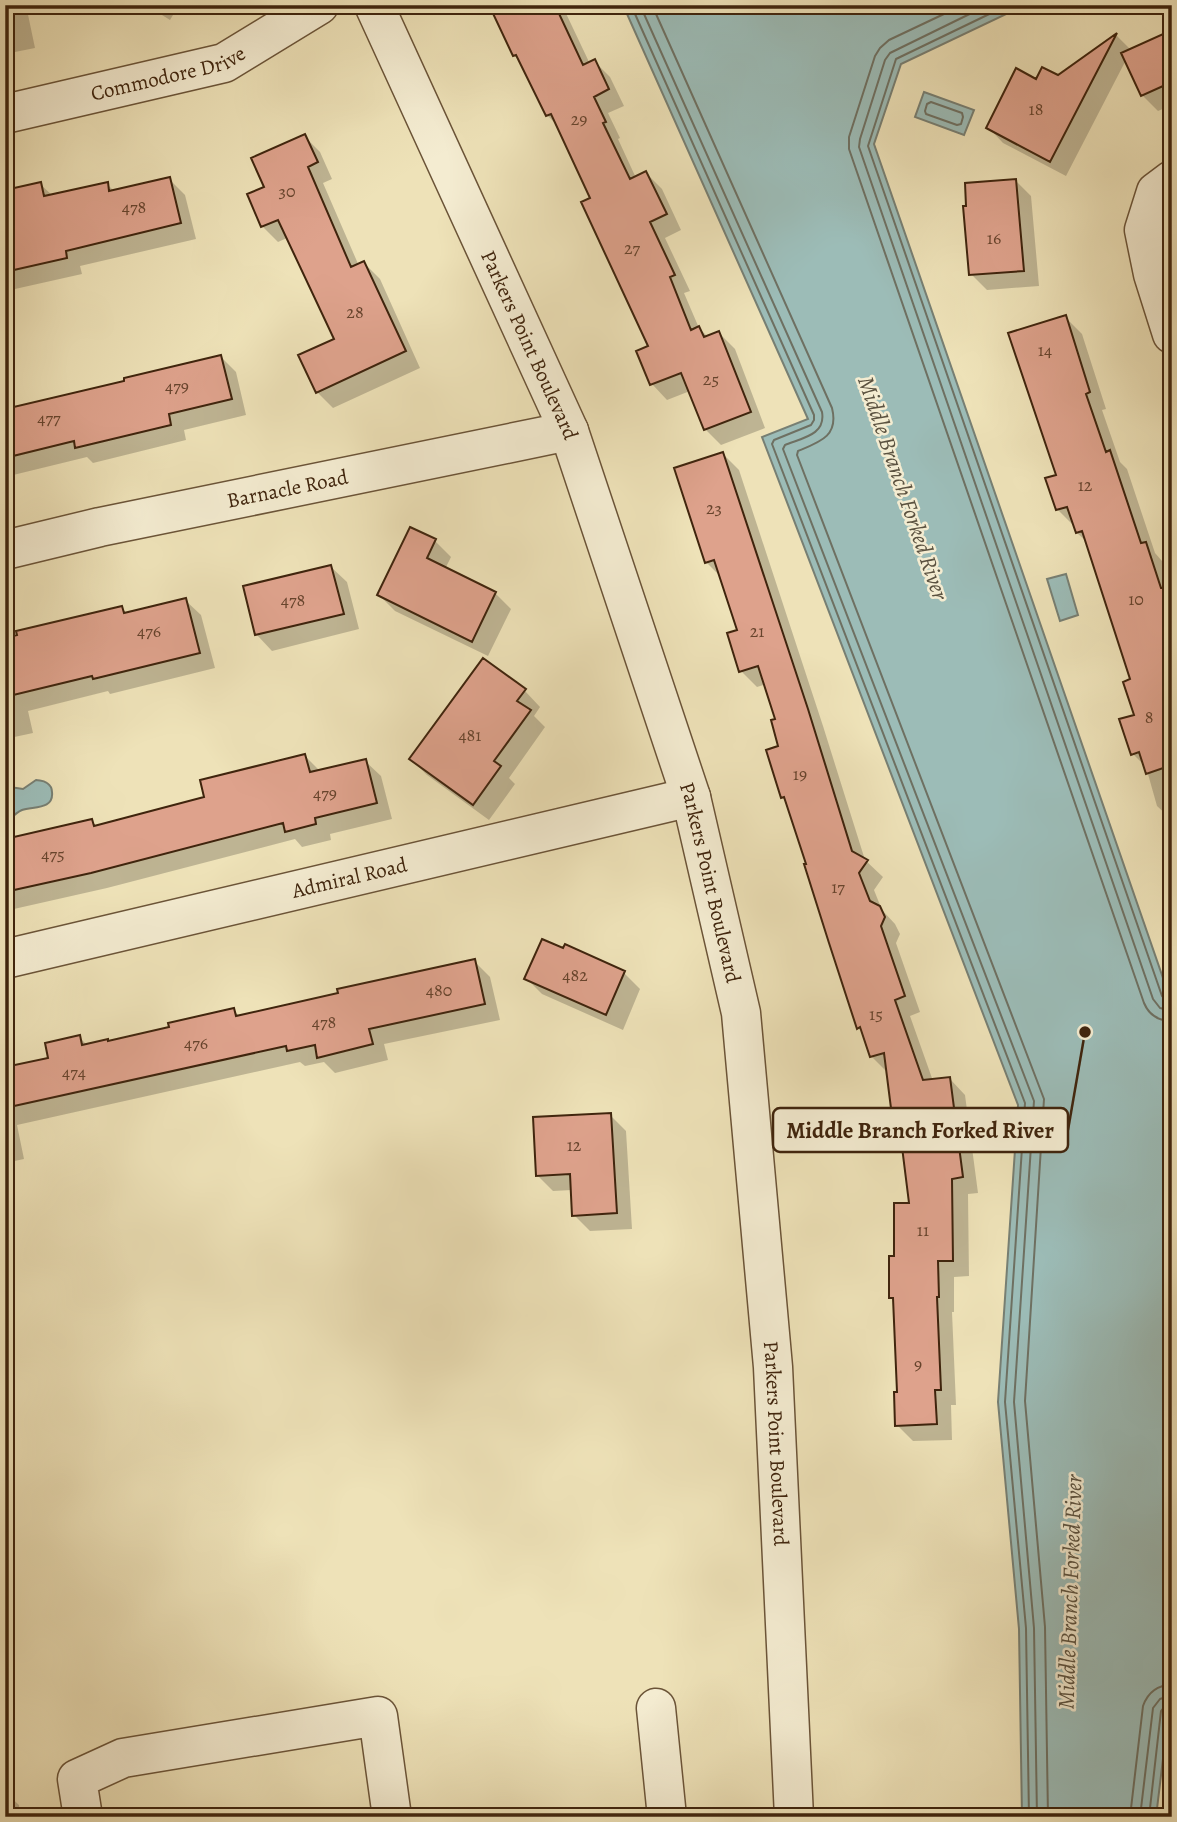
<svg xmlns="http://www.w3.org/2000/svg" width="1177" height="1822" viewBox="0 0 1177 1822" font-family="Alegreya,serif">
	<rect width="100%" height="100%" fill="#eee2b8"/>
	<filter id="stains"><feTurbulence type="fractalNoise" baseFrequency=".00286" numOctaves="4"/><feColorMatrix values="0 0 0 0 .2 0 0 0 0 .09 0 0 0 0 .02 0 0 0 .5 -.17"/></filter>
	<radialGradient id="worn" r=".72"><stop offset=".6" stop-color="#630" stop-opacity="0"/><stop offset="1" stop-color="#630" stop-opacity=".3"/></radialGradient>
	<path fill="#9cbcb7" stroke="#777f73" stroke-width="2" d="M 623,5 L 1025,5 L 901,64 L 874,144 L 1172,1004 L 1172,1684 L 1156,1817 L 1022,1817 L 1019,1629 L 998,1402 L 1018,1105 L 762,437 L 808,419 Z
		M 924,92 L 974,110 L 964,135 L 915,117 Z
		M 1066,574 L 1078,615 L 1060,621 L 1047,579 Z
		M 36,780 C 41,781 43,780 47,783 C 50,785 52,789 52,792 C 54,810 33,806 22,810 C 17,812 13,816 9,820 L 5,818 L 6,790 L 10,787 L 23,789 Z"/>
	<path fill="#0003" d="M 5,5 L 26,5 L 35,48 L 5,54 Z
		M 146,5 L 179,5 L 170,20 Z
		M 491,5 L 562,5 L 590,64 L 594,61 L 610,77 L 624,106 L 608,113 L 620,138 L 618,139 L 636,178 L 646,173 L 662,189 L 681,230 L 665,238 L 690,291 L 684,293 L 699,328 L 708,337 L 719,333 L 735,349 L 765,428 L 721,445 L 705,429 L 690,391 L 667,400 L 652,384 L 650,347 L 593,198 L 559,127 L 547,115 L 521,62 L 515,55 Z
		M 1172,32 L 1172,105 L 1158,111 L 1142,95 L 1126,60 L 1066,176 L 1003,143 L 988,127 L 1037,81 L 1058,77 L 1117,36 L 1131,50 Z
		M 304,136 L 320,152 L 332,179 L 323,183 L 359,266 L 364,263 L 380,279 L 420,368 L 333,408 L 317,392 L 336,340 L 287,238 L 278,242 L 262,226 L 266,188 Z
		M 169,179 L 185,195 L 196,239 L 80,266 L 82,274 L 15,289 L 5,280 L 5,192 L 40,184 L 53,196 L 107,184 L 114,191 Z
		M 1015,180 L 1031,196 L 1039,286 L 987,290 L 971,274 L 968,208 Z
		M 1065,317 L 1082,334 L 1106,409 L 1102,410 L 1120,462 L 1127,469 L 1155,553 L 1162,561 L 1172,589 L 1172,820 L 1157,806 L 1146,767 L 1133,754 L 1136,716 L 1133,680 L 1087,542 L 1077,533 L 1075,527 L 1057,509 Z
		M 220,356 L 236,372 L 246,415 L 184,430 L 186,440 L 93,463 L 87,457 L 5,477 L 5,411 L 126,382 Z
		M 723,454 L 739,470 L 823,726 L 865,860 L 883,877 L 874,890 L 882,910 L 895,924 L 900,934 L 896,943 L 920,1012 L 910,1016 L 933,1081 L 950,1079 L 965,1095 L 978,1193 L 968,1194 L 969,1276 L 954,1277 L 954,1312 L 952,1312 L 956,1405 L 951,1405 L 952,1440 L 913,1441 L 897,1425 L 898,1394 L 895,1301 L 891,1297 L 896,1258 L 911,1204 L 902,1131 L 895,1123 L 888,1073 L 871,1056 L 863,1032 L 859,1028 L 787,802 L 782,797 L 777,720 L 766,684 L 757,687 L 741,671 L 739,631 L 722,578 L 706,562 Z
		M 411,529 L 435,541 L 451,557 L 445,569 L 495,593 L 511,609 L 488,656 L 395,611 L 379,595 Z
		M 331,567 L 347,582 L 359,629 L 272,651 L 257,635 Z
		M 185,600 L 201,615 L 215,668 L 110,694 L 108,691 L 28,711 L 33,733 L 5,739 L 5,635 L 122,608 L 127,614 Z
		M 525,691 L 540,707 L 534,716 L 545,727 L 509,778 L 515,784 L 489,820 L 427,775 L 411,759 Z
		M 305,756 L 321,772 L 365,761 L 381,776 L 392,819 L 330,834 L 331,840 L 302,847 L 295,839 L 107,888 L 5,911 L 5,840 L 92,821 L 97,827 L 206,799 Z
		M 566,947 L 624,973 L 640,989 L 623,1030 L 542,994 L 526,978 Z
		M 474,961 L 490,977 L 500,1020 L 384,1044 L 388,1060 L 335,1073 L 324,1062 L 305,1066 L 300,1062 L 17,1125 L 24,1159 L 5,1163 L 5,1069 L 50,1059 L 79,1037 L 87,1045 L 109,1042 L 171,1028 L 234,1010 L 240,1017 Z
		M 610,1115 L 626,1131 L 632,1229 L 590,1231 L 574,1215 L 572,1190 L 553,1191 L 537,1175 Z
		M 5,1792 L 19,1805 L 20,1817 L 5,1817 Z"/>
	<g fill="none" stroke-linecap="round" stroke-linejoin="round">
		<path stroke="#6e7062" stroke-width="2" d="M 631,5 L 814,415 L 814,420 L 811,425 L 774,440 L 772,444 L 1025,1103 L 1005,1402 L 1026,1628 L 1029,1817
			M 640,5 L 822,412 C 826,435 802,438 785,445 L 783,449 L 1034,1101 L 1014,1402 L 1034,1628 L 1037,1817
			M 652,5 L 832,408 C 839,436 820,442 798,451 L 797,455 L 1044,1099 L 1025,1401 L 1045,1627 L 1048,1817
			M 963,5 L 889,40 L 880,48 L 875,56 L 849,137 L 849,149 L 1144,1003 C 1149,1015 1158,1021 1172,1021
			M 988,5 L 890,53 L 885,60 L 860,139 L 859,147 L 1153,999 L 1160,1008 L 1172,1011
			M 1008,5 L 896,59 L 868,146 L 1162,996 L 1166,1001 L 1172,1002
			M 931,102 L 962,113 L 963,117 L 961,124 L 957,125 L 926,114 L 925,111 L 927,104 Z
			M 1130,1817 L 1143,1706 C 1148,1692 1157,1685 1172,1685
			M 1140,1817 L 1153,1708 L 1160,1699 L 1172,1695
			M 1149,1817 L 1161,1711 L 1165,1706 L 1172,1704"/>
	</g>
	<path fill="#dea28c" stroke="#3f240d" stroke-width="2" d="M 489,5 L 555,5 L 583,65 L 595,59 L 609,89 L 594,97 L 606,122 L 603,123 L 630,179 L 646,171 L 667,214 L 650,222 L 675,275 L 670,277 L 691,330 L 699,326 L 704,337 L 719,331 L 751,412 L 704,430 L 681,373 L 650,385 L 636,351 L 648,346 L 581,202 L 590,198 L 551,114 L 546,116 L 516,55 L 513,56 Z
		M 1172,30 L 1172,82 L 1141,96 L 1121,53 Z
		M 1117,33 L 1050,162 L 986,128 L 1016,68 L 1036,79 L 1042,67 L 1058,75 Z
		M 305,134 L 318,162 L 308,167 L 351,267 L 364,261 L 406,351 L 316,393 L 298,355 L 334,339 L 278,220 L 261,227 L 247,194 L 264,187 L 251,158 Z
		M 170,177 L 181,223 L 66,251 L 67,258 L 5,272 L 5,190 L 41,182 L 44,196 L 108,182 L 109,191 Z
		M 1016,179 L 1024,271 L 969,275 L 963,206 L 966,206 L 965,183 Z
		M 1066,315 L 1090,392 L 1086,394 L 1106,452 L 1110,450 L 1141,543 L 1146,542 L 1161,588 L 1164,588 L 1172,610 L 1172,765 L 1146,774 L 1139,752 L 1131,755 L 1119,719 L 1134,715 L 1123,682 L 1130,679 L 1082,531 L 1076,533 L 1067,507 L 1056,510 L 1045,478 L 1056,475 L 1008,333 Z
		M 221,355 L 232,399 L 169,414 L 171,425 L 75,448 L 74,441 L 13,456 L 5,426 L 5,409 L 124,381 L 124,378 Z
		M 723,452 L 808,709 L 852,851 L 868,860 L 859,873 L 870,901 L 880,906 L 885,917 L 881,926 L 905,996 L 895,1000 L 923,1080 L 950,1077 L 963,1177 L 952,1179 L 953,1261 L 938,1261 L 939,1297 L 937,1297 L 941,1390 L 935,1390 L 937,1424 L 895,1426 L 894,1392 L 897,1392 L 893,1298 L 889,1298 L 889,1256 L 894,1256 L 894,1203 L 909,1203 L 899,1123 L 893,1124 L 884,1053 L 870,1057 L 860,1027 L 857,1029 L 829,943 L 804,864 L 806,864 L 784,797 L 781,798 L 766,750 L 778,746 L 771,720 L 775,719 L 758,666 L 739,672 L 727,633 L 737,630 L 714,560 L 705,563 L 674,468 Z
		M 410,527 L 436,539 L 427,558 L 496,592 L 472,642 L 377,595 Z
		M 331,565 L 344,614 L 255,635 L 243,586 Z
		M 186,598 L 200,653 L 93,679 L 92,676 L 5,697 L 5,638 L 17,635 L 16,631 L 122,606 L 124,613 Z
		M 483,658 L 526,689 L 517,701 L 531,710 L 494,761 L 501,766 L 473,805 L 409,759 Z
		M 305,754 L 310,772 L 366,759 L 377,803 L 315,818 L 316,824 L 285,832 L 283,823 L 91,873 L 5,892 L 5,839 L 92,819 L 94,826 L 204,797 L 200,780 Z
		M 542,939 L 563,948 L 565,944 L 625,971 L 606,1015 L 524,979 Z
		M 475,959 L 485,1004 L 369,1029 L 373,1044 L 317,1058 L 315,1045 L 287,1051 L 286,1046 L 5,1108 L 5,1067 L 48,1058 L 45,1043 L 80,1035 L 82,1045 L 108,1039 L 108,1041 L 169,1027 L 168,1023 L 234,1008 L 236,1016 L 338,993 L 337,989 Z
		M 611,1113 L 617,1213 L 572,1216 L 570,1174 L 536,1176 L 533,1117 Z"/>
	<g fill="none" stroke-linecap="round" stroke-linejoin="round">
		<defs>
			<g id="minor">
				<path id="s1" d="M 374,5 L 569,431 L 691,797 L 741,1013 L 773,1367 L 794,1817"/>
				<path id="s2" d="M 5,114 L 224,63 L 319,5"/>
				<path d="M 1172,180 L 1156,192 L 1144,230 L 1153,274 L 1172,334"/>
				<path id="s3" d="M 5,550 L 100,527 L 569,431"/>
				<path id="s4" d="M 5,959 L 691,797"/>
				<path d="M 656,1708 L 667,1817"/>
				<path d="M 83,1817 L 77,1779 L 123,1758 L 378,1716 L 392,1817"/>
			</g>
		</defs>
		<use href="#minor" stroke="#6b5438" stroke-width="41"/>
		<use href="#minor" stroke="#f4ecd1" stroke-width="38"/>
	</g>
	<g text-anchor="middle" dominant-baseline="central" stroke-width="5" stroke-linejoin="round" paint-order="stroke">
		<g font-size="18" fill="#67442d">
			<text x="1036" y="109">18</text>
			<text x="579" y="119">29</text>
			<text x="287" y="191">30</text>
			<text x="134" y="207">478</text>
			<text x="994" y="238">16</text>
			<text x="632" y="248">27</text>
			<text x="355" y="312">28</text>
			<text x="1045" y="350">14</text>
			<text x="711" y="379">25</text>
			<text x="177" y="386">479</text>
			<text x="49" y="418">477</text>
			<text x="1085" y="485">12</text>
			<text x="714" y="508">23</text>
			<text x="1136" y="599">10</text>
			<text x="293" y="600">478</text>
			<text x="149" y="631">476</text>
			<text x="757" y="631">21</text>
			<text x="1149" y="717">8</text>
			<text x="470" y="735">481</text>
			<text x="800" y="774">19</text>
			<text x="325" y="793">479</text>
			<text x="53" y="854">475</text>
			<text x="838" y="887">17</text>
			<text x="575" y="975">482</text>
			<text x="439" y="990">480</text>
			<text x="876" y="1014">15</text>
			<text x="324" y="1022">478</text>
			<text x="196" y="1043">476</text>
			<text x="74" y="1072">474</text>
			<text x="574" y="1145">12</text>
			<text x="923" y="1230">11</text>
			<text x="918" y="1364">9</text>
		</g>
		<g font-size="21" fill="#3f240d" stroke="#f4ecd1">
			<text stroke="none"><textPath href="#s2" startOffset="168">Commodore Drive</textPath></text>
			<text stroke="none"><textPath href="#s1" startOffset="374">Parkers Point Boulevard</textPath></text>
			<text stroke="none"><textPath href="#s3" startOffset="289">Barnacle Road</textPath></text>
			<text stroke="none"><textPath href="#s4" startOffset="354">Admiral Road</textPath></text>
			<text stroke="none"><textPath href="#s1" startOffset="942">Parkers Point Boulevard</textPath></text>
			<text stroke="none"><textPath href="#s1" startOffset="1508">Parkers Point Boulevard</textPath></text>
		</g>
		<g font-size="23" font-style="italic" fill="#5b5240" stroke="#f4ecd1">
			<text transform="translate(903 488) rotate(71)">Middle Branch Forked River</text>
			<text transform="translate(1070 1592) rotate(-88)">Middle Branch Forked River</text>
		</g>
	</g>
	<path fill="none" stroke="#3f240d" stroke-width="2.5" d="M1085 1032L1068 1130"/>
	<circle fill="#3f240d" stroke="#f4ecd1" stroke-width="2.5" cx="1085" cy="1032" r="7"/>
	<rect fill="#f4ecd1" stroke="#3f240d" stroke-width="2.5" x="773" y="1108" width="295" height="44" rx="7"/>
	<g font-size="23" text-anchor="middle" font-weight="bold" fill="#3f240d">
		<text x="920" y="1138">Middle Branch Forked River</text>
	</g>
	<rect width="1177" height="1822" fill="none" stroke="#eee2b8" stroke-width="28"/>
	<rect x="7" y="7" width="1163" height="1808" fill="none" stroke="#3f240d" stroke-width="3.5"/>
	<rect x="14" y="14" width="1149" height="1794" fill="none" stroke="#3f240d" stroke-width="2"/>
	<rect width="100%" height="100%" filter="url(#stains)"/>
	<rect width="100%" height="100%" fill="url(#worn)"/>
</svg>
